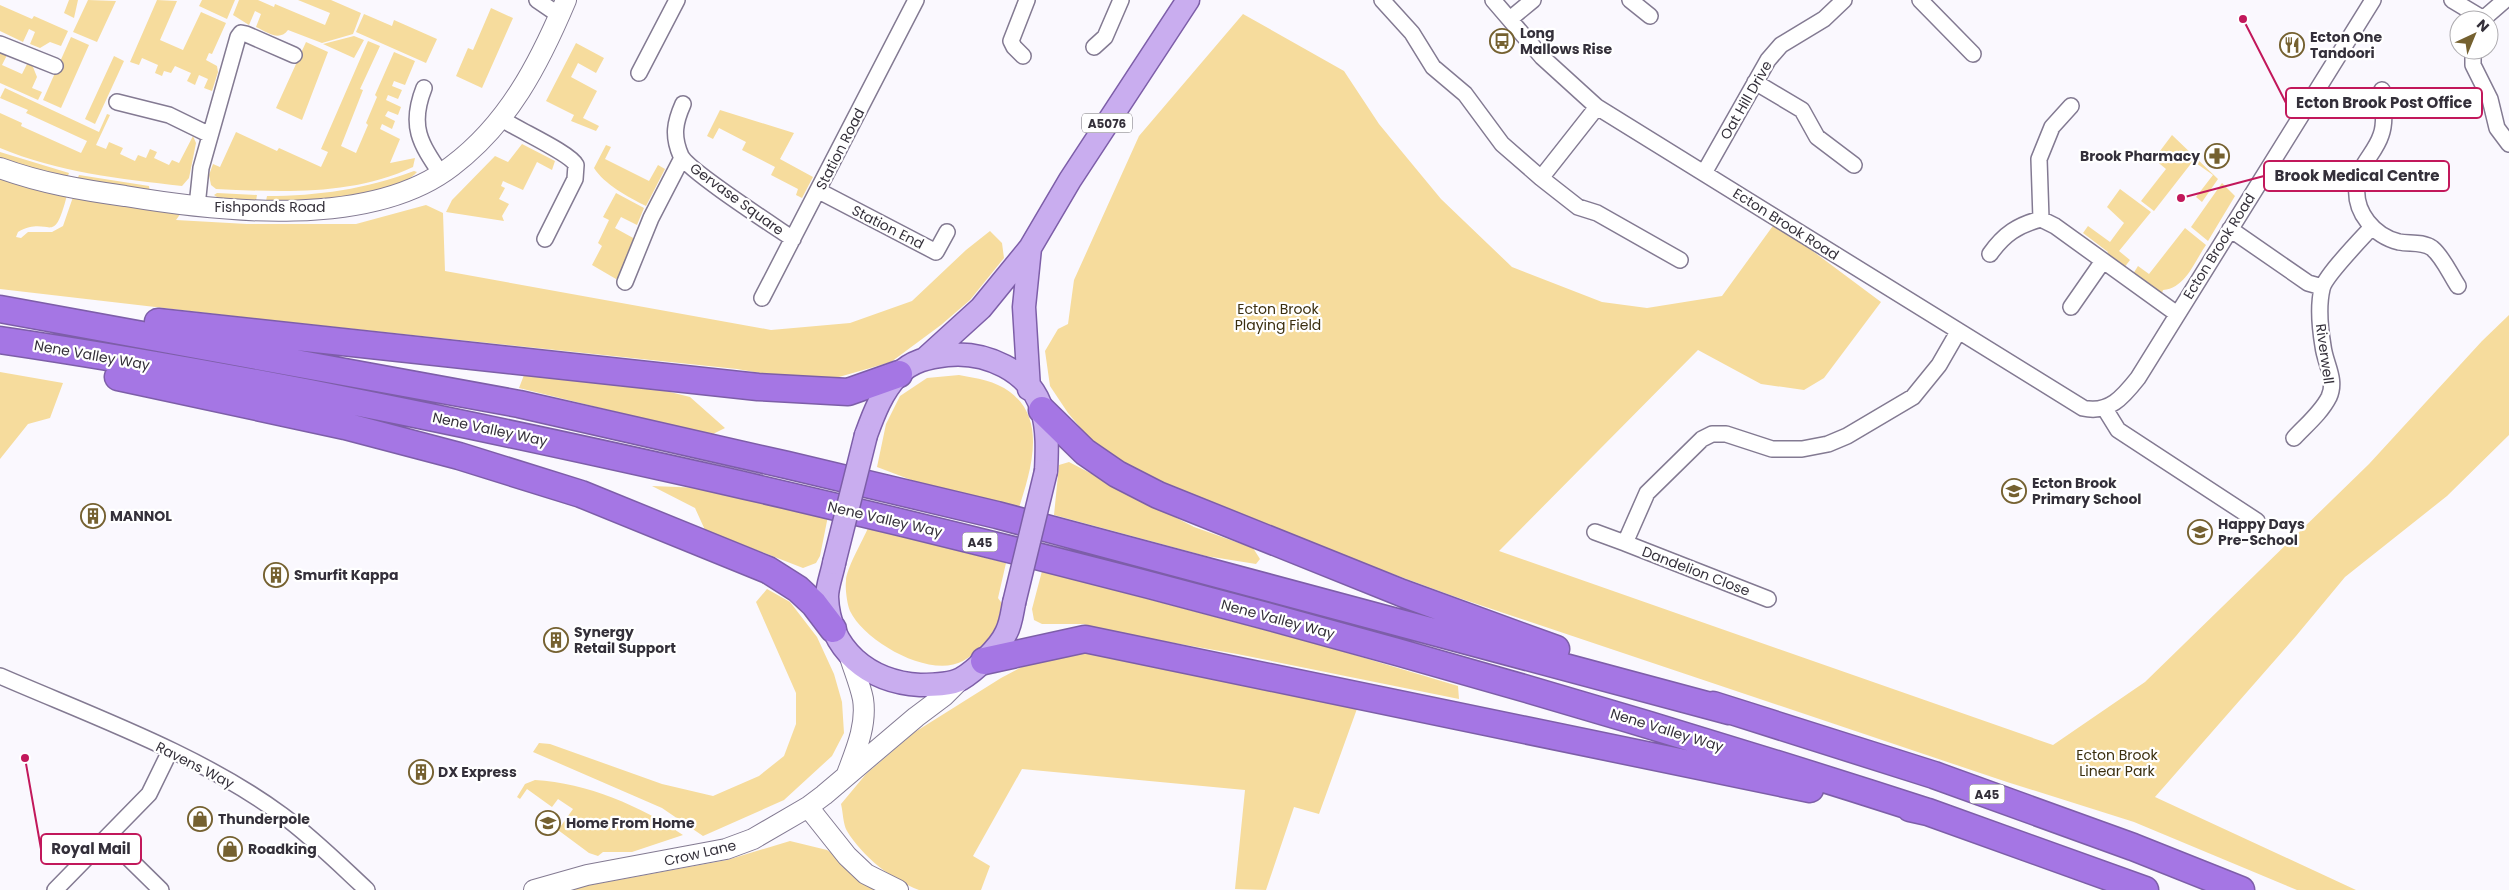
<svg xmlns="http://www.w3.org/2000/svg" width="2509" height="890" viewBox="0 0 2509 890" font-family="Poppins,sans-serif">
	<rect width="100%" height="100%" fill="#faf8fe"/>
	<path fill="#f6dc9d" d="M 69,0 L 78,0 L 74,18 L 64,13 Z
		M 88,0 L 116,1 L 97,42 L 73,32 Z
		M 157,0 L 177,1 L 160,40 L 183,50 L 201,12 L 226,23 L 212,54 L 209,53 L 206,60 L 217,66 L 218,72 L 212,91 L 204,88 L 208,79 L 199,75 L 195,85 L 187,81 L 191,73 L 175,66 L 171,73 L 164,71 L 162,76 L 155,73 L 158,65 L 142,58 L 139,65 L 130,62 Z
		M 202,0 L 235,0 L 227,19 L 199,6 Z
		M 239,0 L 258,0 L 274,7 L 275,4 L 325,25 L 330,13 L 298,0 L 331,0 L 361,13 L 353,34 L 322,43 L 288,30 C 279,42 267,32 256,27 L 261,14 L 255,11 L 249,25 L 233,15 Z
		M 0,5 L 32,19 L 34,16 L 68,31 L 61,46 L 50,42 L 40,48 L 30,44 L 35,32 L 29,29 L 23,42 L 0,31 Z
		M 491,8 L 513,18 L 482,88 L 456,76 L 468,48 L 473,50 Z
		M 364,14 L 392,26 L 394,20 L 437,39 L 426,63 L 356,32 Z
		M 1243,14 L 1344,71 L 1379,124 L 1441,199 L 1512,267 L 1602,302 L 1647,308 L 1722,296 L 1775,223 L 1881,302 L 1824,378 L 1804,390 L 1761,384 L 1698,350 L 1499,551 L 2053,745 L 2145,682 L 2369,464 L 2482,341 L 2509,315 L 2509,435 L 2447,496 L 2345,577 L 2296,636 L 2155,797 L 2356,890 L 2297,890 L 2134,822 L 2007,782 L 1453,596 L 1229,514 L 1129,470 L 1095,445 L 1068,413 L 1050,386 L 1045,351 L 1058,329 L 1068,324 L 1074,280 L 1139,136 Z
		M 354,36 L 364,40 L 354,58 L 323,44 Z
		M 71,37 L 89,45 L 61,108 L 43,100 Z
		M 368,41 L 380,46 L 360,89 L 363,90 L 341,146 L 356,153 L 368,125 L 366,123 L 377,97 L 375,95 L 394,52 L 415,61 L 405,85 L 394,81 L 392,86 L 402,90 L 398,99 L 388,95 L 386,100 L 401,107 L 398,115 L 388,111 L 385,116 L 395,121 L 392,129 L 382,124 L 380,129 L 400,139 L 390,163 L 415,158 L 413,167 C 351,196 282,192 216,189 L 211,185 L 209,175 L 213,164 L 220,167 L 236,132 L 277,151 L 279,148 L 321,167 L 328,152 L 321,149 Z
		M 306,42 L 328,52 L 302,120 L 276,108 Z
		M 576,43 L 604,58 L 596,73 L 578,63 L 571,77 L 597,91 L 583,118 L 599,126 L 596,131 L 571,121 L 574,115 L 546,101 Z
		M 3,52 L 8,53 L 2,65 L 22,74 L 28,62 L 33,67 L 37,77 L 32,88 L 42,92 L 38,100 L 0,83 L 0,53 Z
		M 114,56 L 124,61 L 95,124 L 85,119 Z
		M 5,88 L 99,132 L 107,114 L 110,115 L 96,145 L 106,149 L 109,142 L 123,148 L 120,154 L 135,161 L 138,155 L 146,158 L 150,149 L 157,152 L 154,158 L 169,165 L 172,160 L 179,163 L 193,136 L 196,143 L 189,178 L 182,186 C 121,179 57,172 0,148 L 0,113 L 22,123 L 21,126 L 81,153 L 87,141 L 26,113 L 28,110 L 0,98 Z
		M 720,110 L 794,133 L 780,159 L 813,177 L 802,198 L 796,195 L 798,189 L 771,175 L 775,167 L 742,150 L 746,142 L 719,128 L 713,139 L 707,136 Z
		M 2172,135 L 2218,179 L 2202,202 L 2196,197 L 2213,175 L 2193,161 L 2154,211 L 2141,201 L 2166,169 L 2154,159 Z
		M 522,144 L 555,161 L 552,170 L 537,162 L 523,190 L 503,181 L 501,186 L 505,188 L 499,199 L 509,204 L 502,216 L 504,221 L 446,212 L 452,200 L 495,156 L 508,162 Z
		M 606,145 L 611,147 L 605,159 L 649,181 L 658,165 L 665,169 L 646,206 C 628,197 604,184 594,168 Z
		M 0,152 L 69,173 L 67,178 L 0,159 Z
		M 414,171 L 417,172 C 390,201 304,201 266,201 L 267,196 C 318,196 366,189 414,171 Z
		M 79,175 L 149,186 L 150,193 L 77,180 Z
		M 0,178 L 67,195 C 53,250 51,214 18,232 L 16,237 L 21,238 L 28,232 L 52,232 L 63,226 L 73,197 L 181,213 L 176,220 L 247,224 L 356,224 L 426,205 L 443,213 L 445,271 L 771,330 L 850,323 L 912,301 L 966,250 L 990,231 L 1002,243 L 1004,258 L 970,300 L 941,325 L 891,362 L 839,377 L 795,379 L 737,369 L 250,318 L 0,289 Z
		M 2222,183 L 2235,196 L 2208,241 L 2191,227 Z
		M 2120,189 L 2151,212 L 2119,251 L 2130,260 L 2124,268 L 2106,255 L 2108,252 L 2083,233 L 2088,226 L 2110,242 L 2124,223 L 2107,207 Z
		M 217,193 L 257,195 L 256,201 L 220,199 L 214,195 Z
		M 616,193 L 644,208 L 637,225 L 621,217 L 615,228 L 635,239 L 621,275 L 616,279 L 592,265 L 602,246 L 598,243 L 609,220 L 603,217 Z
		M 2185,228 L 2206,245 C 2194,262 2186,288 2163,290 L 2162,293 L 2133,274 L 2138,266 L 2149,274 Z
		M 0,372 L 63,383 L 50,418 L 28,424 L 0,459 Z
		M 555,374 L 646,386 L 690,397 L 725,428 L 711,435 L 519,388 L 524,375 Z
		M 959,375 C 976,378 996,381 1010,392 C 1049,421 1029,475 1018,511 L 943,492 L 877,467 L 886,424 L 900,396 L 927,378 Z
		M 1069,462 L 1194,527 L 1253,548 L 1260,559 L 1256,564 L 1206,556 L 1054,515 L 1059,465 Z
		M 652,486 L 703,488 L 828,516 L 820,556 L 816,563 L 803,568 L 705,530 L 695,508 Z
		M 868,528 L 1006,563 L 998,598 L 1006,609 C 996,629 984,649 963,661 C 930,679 865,642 850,611 C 847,604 845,588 846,581 C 846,569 863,540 868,528 Z
		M 1042,571 L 1328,647 L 1458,686 L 1459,699 L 1237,654 L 1112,632 L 1083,624 L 1042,624 L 1034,620 L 1032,609 Z
		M 767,589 L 790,602 L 817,637 L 834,674 L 842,702 L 844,733 L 832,756 L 784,800 L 703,836 L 662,808 L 533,752 L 539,743 L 550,744 L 662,784 L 713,796 L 759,776 L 784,756 L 796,724 L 796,693 L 756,602 Z
		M 1081,648 L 1358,706 L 1319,814 L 1294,807 L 1266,890 L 1235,889 L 1245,790 L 1022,769 L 973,856 L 990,866 L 981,890 L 919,890 C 892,880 862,856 847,831 C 843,824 843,812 841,804 L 866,774 L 915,732 L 1001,678 L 1037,659 Z
		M 535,780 C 587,783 641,806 683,835 L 632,852 L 603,852 L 598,856 L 589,853 L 558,830 L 573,809 L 558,799 L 552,807 L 527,789 L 520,799 L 517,797 L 525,784 Z
		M 790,841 L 827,850 L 886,890 L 563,890 L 727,860 Z"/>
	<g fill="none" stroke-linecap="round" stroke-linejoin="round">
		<defs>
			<path id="street" d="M 537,0 L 559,15
				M 1382,0 L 1412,33 L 1433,67 L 1465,94 L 1502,144 L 1541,178 L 1578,207 L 1597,213 L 1680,260
				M 1493,0 L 1542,57 L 1597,107 L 2083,408 C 2109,414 2123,397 2138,378 L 2373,0
				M 1630,0 L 1650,16
				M 1920,0 L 1973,54
				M 2452,0 L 2482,18
				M 1510,19 L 1533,0
				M 2482,20 L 2505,0
				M 0,44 L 55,66
				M 1094,47 L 1105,37 L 1121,0
				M 2473,50 L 2473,65 L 2490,99 L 2497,128 L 2509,144
				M 1023,56 L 1014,47 L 1011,41 L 1027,0
				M 639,73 L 677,0
				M 1755,82 L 1802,110 L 1817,137 L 1854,165
				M 424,88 C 409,126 420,143 441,174
				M 2382,90 C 2383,104 2386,122 2381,135 C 2375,154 2358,165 2357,186 C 2354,212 2374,236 2399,242 C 2410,244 2422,241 2432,248 C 2443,257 2450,274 2458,286
				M 117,102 L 169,115 L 210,135
				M 683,104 C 675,122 672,136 681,156 C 689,171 774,226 793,239
				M 502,119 C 518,130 570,153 576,165 L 575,179 L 545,239
				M 1704,173 L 1768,60 L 1781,45 L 1824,19 L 1844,0
				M 1541,178 L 1597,107
				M 819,191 L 936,252 L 947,232
				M 197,206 L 201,168 L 238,37 L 241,33 L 246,34 L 294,55
				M 2041,219 L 2039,159 L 2052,127 L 2071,106
				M 2230,229 L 2308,283 L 2322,287
				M 1990,254 C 2004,234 2018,225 2041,219 L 2055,226 L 2177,314
				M 625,282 L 651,218 L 682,158
				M 762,298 L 916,0
				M 2071,307 L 2103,261
				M 2105,409 L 2118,430 L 2257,521
				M 2294,438 C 2305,426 2321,413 2329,397 C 2337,379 2325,364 2323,346 C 2320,328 2318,306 2322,289 C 2324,277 2362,238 2372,227
				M 1595,532 L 1625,543 L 1647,493 L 1702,439 L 1712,434 L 1726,434 L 1772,449 L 1802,449 L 1828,444 L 1847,436 L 1913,397 L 1939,365 L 1958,332
				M 1625,543 L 1768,599
				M 0,676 C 92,716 201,755 282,815 C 312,837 339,864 367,890
				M 107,837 L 161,890
				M 55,890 L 149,794 L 170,751"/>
			<path id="secondary" d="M 0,168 C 41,183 82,190 125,196 C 220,212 371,229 452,166 C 508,124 539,64 566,0
				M 847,774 C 856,750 867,725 863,699 C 860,684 853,668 849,654
				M 808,807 L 847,856 L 866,874 L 898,890
				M 534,890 L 587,875 L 726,849 L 753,839 L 808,807 L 824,795 L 916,717 L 944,696 L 960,680"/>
			<path id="primary" d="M 926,358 L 981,308 L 1030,248 L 1070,180 L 1188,0
				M 1029,389 L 1024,307 L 1030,248
				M 866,435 C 874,413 882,392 898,375 C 911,361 929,357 947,355 C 985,351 1030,370 1042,410 C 1048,430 1047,451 1046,471
				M 834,563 C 832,574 827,586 827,597 C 829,650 869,682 920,685 C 932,685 950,685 961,679 C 975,671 1000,647 1006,633 C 1011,624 1012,613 1014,603"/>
			<path id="highway" d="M 0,309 L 519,404 L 787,465 L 997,515 L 1729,711
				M 158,322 L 758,387 L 848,392 L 899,374
				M 0,340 C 244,376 485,427 725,481 C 1131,574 1532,684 1928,812
				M 118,377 L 345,426 L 459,456 L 581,494 L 768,570 L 798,589 L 814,604 L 833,629
				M 1042,410 L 1085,452 L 1117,474 L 1158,495 L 1402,593 L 1556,649
				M 984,661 L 1085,639 L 1810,789
				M 1713,705 L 1934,775 L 2133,847 L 2241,890
				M 1910,808 L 1928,812 L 2145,890"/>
		</defs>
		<use href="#street" stroke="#837a92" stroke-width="18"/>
		<use href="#secondary" stroke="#837a92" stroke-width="22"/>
		<use href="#primary" stroke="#7d5ea8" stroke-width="25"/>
		<use href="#highway" stroke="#7d5ea8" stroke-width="29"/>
		<use href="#street" stroke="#fff" stroke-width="15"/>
		<use href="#secondary" stroke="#fff" stroke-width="20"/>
		<use href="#primary" stroke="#c9adef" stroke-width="22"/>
		<use href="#highway" stroke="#a576e4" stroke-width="26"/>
		<defs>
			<path id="primary-bridge" d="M 834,563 L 866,435
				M 1014,603 L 1046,471"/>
		</defs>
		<use href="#primary-bridge" stroke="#7d5ea8" stroke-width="25" stroke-linecap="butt"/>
		<use href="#primary-bridge" stroke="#c9adef" stroke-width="22"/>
	</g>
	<defs>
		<symbol id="bus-ring" viewBox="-11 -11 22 22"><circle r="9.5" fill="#fff" stroke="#756130" stroke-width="1.5"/><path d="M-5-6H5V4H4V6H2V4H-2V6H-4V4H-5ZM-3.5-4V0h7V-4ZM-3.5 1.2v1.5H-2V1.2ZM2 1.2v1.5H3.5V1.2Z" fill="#756130"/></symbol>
		<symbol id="restaurant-ring" viewBox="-11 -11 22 22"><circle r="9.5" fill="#fff" stroke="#756130" stroke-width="1.5"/><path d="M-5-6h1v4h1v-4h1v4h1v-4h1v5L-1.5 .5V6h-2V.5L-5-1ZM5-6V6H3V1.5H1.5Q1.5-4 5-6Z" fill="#756130"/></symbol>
		<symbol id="pharmacy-ring" viewBox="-11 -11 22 22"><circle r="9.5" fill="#fff" stroke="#756130" stroke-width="1.5"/><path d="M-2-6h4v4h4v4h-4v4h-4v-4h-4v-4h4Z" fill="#756130"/></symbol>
		<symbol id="school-ring" viewBox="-11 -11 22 22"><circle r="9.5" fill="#fff" stroke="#756130" stroke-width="1.5"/><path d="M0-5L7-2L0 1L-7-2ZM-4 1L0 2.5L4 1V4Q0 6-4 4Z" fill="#756130"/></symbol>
		<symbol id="building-ring" viewBox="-11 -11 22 22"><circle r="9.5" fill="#fff" stroke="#756130" stroke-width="1.5"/><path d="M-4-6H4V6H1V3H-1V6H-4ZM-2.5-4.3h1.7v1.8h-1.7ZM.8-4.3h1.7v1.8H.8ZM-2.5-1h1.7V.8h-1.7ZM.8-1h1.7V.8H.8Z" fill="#756130"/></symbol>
		<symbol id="shop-ring" viewBox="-11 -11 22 22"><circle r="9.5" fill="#fff" stroke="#756130" stroke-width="1.5"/><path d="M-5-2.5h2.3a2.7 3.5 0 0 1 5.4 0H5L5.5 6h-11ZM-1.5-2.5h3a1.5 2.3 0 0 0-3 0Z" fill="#756130"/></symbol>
	</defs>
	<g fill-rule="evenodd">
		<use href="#bus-ring" x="1488" y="27" width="28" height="28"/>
		<use href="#restaurant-ring" x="2278" y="31" width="28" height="28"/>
		<use href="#pharmacy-ring" x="2203" y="142" width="28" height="28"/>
		<use href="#school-ring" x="2000" y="477" width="28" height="28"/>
		<use href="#building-ring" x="79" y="502" width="28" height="28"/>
		<use href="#school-ring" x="2186" y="518" width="28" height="28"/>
		<use href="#building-ring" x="262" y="561" width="28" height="28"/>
		<use href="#building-ring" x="542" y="626" width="28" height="28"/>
		<use href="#building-ring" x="407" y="758" width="28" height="28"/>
		<use href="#shop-ring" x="186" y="805" width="28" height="28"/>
		<use href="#school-ring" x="534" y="809" width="28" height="28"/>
		<use href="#shop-ring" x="216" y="835" width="28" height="28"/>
	</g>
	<g text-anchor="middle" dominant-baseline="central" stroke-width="4.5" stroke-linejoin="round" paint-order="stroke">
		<g fill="#fff" stroke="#716e75" stroke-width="1">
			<rect x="1082" y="113.5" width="50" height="19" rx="4"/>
			<rect x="962.5" y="532.5" width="35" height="19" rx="4"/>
			<rect x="1969.5" y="784.5" width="35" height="19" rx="4"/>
		</g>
		<g font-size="12" font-weight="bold" fill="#34303a">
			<text x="1107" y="123">A5076</text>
			<text x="980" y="542">A45</text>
			<text x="1987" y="794">A45</text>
		</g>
		<g font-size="14" font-weight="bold" fill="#34303a" stroke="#fff" text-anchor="start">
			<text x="1520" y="33">Long<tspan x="1520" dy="16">Mallows Rise</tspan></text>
			<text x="2310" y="37">Ecton One<tspan x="2310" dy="16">Tandoori</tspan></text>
			<text x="2200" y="156" text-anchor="end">Brook Pharmacy</text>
			<text x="2032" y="483">Ecton Brook<tspan x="2032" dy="16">Primary School</tspan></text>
			<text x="110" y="516">MANNOL</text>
			<text x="2218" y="524">Happy Days<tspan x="2218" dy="16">Pre-School</tspan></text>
			<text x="294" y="575">Smurfit Kappa</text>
			<text x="574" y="632">Synergy<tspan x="574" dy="16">Retail Support</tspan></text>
			<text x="438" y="772">DX Express</text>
			<text x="218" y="819">Thunderpole</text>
			<text x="566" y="823">Home From Home</text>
			<text x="248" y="849">Roadking</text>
		</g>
		<g font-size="14" fill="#34303a" stroke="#fff">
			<text transform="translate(1746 100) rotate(-60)">Oat Hill Drive</text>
			<text transform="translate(840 149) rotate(-63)">Station Road</text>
			<text transform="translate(737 199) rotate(36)">Gervase Square</text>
			<text x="270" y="207">Fishponds Road</text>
			<text transform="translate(1786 224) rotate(32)">Ecton Brook Road</text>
			<text transform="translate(888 227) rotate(27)">Station End</text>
			<text transform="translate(2219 246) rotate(-58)">Ecton Brook Road</text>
			<text transform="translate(2325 354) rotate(82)">Riverwell</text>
			<text transform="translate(92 355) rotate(10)">Nene Valley Way</text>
			<text transform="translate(490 429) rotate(12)">Nene Valley Way</text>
			<text transform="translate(885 519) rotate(13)">Nene Valley Way</text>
			<text transform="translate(1696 571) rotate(21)">Dandelion Close</text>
			<text transform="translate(1278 619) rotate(15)">Nene Valley Way</text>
			<text transform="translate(1667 730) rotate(17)">Nene Valley Way</text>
			<text transform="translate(195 765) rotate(27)">Ravens Way</text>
			<text transform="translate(700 853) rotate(-13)">Crow Lane</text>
		</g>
		<g font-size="14" fill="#3b2f0f" stroke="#fff">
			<text x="1278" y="309">Ecton Brook<tspan x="1278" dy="16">Playing Field</tspan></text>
			<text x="2117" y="755">Ecton Brook<tspan x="2117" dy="16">Linear Park</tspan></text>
		</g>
	</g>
	<path fill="none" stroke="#c2185b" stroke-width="2" d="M2243 19L2286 103M2181 198L2264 176M25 758L41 849"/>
	<g fill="#c2185b" stroke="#fff" stroke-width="2">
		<circle cx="2243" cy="19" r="5"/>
		<circle cx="2181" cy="198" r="5"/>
		<circle cx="25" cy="758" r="5"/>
	</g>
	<g fill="#fff" stroke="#c2185b" stroke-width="2">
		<rect x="2286" y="88" width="196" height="30" rx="5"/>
		<rect x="2264" y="161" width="185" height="30" rx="5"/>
		<rect x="41" y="834" width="100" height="30" rx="5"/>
	</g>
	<g font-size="15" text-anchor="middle" font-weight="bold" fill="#34303a">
		<text x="2384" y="108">Ecton Brook Post Office</text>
		<text x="2357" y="181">Brook Medical Centre</text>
		<text x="91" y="854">Royal Mail</text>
	</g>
	<g transform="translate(2474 35) rotate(44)"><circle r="24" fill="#ffffff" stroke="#aeacb0"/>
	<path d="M0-4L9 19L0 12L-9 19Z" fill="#756130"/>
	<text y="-8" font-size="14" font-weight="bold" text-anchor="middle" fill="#34303a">N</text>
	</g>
</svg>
